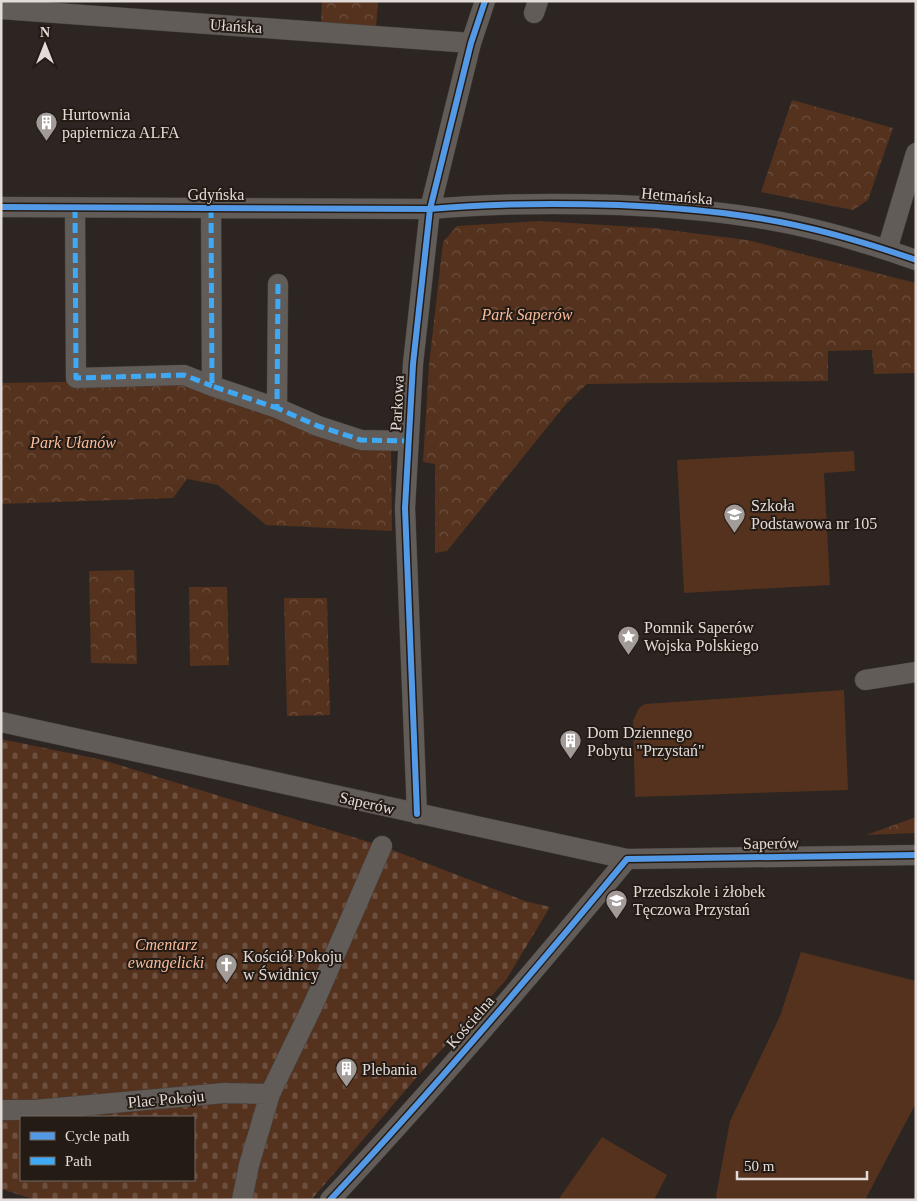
<svg xmlns="http://www.w3.org/2000/svg" width="917" height="1201" viewBox="0 0 917 1201" font-family="'Times New Roman',serif">
	<defs>
		<pattern id="cemetery-stones" width="16" height="16" patternUnits="userSpaceOnUse" patternTransform="scale(1.25)"><rect width="16" height="16" fill="#54321e"/><path d="M2 7V4a2 2 0 0 1 4 0v3zM10 15v-3a2 2 0 0 1 4 0v3z" fill="#6c4f3e"/></pattern>
		<pattern id="park-crowns" width="20" height="18" patternUnits="userSpaceOnUse" patternTransform="scale(1.25)"><rect width="20" height="18" fill="#54321e"/><path d="M2 6a3 3 0 1 1 6 0M12 15a3 3 0 1 1 6 0" fill="none" stroke="#6c4f3e"/></pattern>
	</defs>
	<rect width="100%" height="100%" fill="#2c2522"/>
	<path fill="#54321e" d="M 854,451 L 855,471 L 824,473 L 830,585 L 684,593 L 677,460 Z
		M 844,690 L 848,790 L 635,797 L 633,721 L 639,708 L 645,704 Z
		M 801,952 L 916,981 L 916,1103 L 865,1200 L 717,1200 L 716,1196 L 730,1121 L 780,1016 Z
		M 602,1137 L 667,1175 L 654,1200 L 558,1200 Z"/>
	<path fill="url(#cemetery-stones)" fill-rule="evenodd" d="M 1,739 L 103,760 L 382,846 L 525,901 L 550,907 L 506,980 L 430,1062 L 311,1200 L 36,1200 L 1,1189 ZM 21,1117 L 194,1117 L 194,1180 L 21,1180 Z"/>
	<path fill="url(#park-crowns)" d="M 322,1 L 378,1 L 376,28 L 321,23 Z
		M 792,100 L 893,128 L 868,200 L 853,210 L 761,192 Z
		M 539,221 L 653,228 L 747,240 L 916,283 L 916,373 L 874,374 L 872,350 L 828,351 L 828,381 L 587,384 L 566,404 L 447,551 L 435,553 L 435,464 L 423,462 L 429,365 L 443,242 L 457,226 Z
		M 175,380 L 201,392 L 280,420 L 391,448 L 392,531 L 266,525 L 218,485 L 187,479 L 173,498 L 1,504 L 1,383 Z
		M 134,570 L 137,664 L 91,663 L 89,571 Z
		M 189,587 L 227,587 L 229,665 L 190,666 Z
		M 284,598 L 327,598 L 330,715 L 287,716 Z
		M 916,817 L 916,833 L 866,835 Z"/>
	<g fill="none" stroke-linecap="round" stroke-linejoin="round">
		<defs>
			<path id="street" d="M 1,9 L 471,43
				M 534,13 L 538,1
				M 1,207 L 430,209 C 494,203 556,203 619,205 C 663,207 707,210 751,217 C 807,225 862,241 916,260
				M 75,208 L 76,378 L 184,375 L 212,386
				M 211,208 L 212,386 L 277,408
				M 887,250 L 916,153
				M 278,284 L 277,408 L 318,426 L 361,440 L 409,441
				M 865,680 L 916,672
				M 1,722 L 627,859 L 916,855
				M 417,814 L 405,508 L 413,364 L 430,209 L 471,43 L 485,1
				M 1,1110 L 35,1110 L 224,1093 L 270,1094
				M 242,1200 L 249,1165 L 270,1094 L 314,1003 L 382,846
				M 330,1200 C 433,1090 531,975 627,859"/>
		</defs>
		<use href="#street" stroke="#45403d" stroke-width="21"/>
		<use href="#street" stroke="#625c59" stroke-width="20"/>
		<path stroke="#3fa9f5" stroke-width="5" stroke-dasharray="10 5" stroke-linecap="butt" d="M 75,208 L 76,378 L 184,375 L 212,386
			M 211,208 L 212,386 L 277,408
			M 278,284 L 277,408 L 318,426 L 361,440 L 409,441"/>
		<defs>
			<path id="cycleway" d="M 1,207 L 430,209 C 494,203 556,203 619,205 C 663,207 707,210 751,217 C 807,225 862,241 916,260
				M 417,814 L 405,508 L 413,364 L 430,209 L 471,43 L 485,1
				M 330,1200 C 433,1090 531,975 627,859 L 916,855"/>
		</defs>
		<use href="#cycleway" stroke="#251b15" stroke-width="9"/>
		<use href="#cycleway" stroke="#5399e6" stroke-width="6"/>
	</g>
	<defs>
		<symbol id="building-pin" viewBox="-11 -11 22 30"><path d="M0 17L-7.5 6A9.5 9.5 0 1 1 7.5 6Z" fill="#a29b98" stroke="#251b15"/><path d="M-4-6H4V6H1V3H-1V6H-4ZM-2.5-4.3h1.7v1.8h-1.7ZM.8-4.3h1.7v1.8H.8ZM-2.5-1h1.7V.8h-1.7ZM.8-1h1.7V.8H.8Z" fill="#fff"/></symbol>
		<symbol id="school-pin" viewBox="-11 -11 22 30"><path d="M0 17L-7.5 6A9.5 9.5 0 1 1 7.5 6Z" fill="#a29b98" stroke="#251b15"/><path d="M0-5L7-2L0 1L-7-2ZM-4 1L0 2.5L4 1V4Q0 6-4 4Z" fill="#fff"/></symbol>
		<symbol id="sight-pin" viewBox="-11 -11 22 30"><path d="M0 17L-7.5 6A9.5 9.5 0 1 1 7.5 6Z" fill="#a29b98" stroke="#251b15"/><path d="M0-6L1.8-2.2L6-1.7L2.9 1.2L3.7 5.4L0 3.3L-3.7 5.4L-2.9 1.2L-6-1.7L-1.8-2.2Z" fill="#fff"/></symbol>
		<symbol id="church-pin" viewBox="-11 -11 22 30"><path d="M0 17L-7.5 6A9.5 9.5 0 1 1 7.5 6Z" fill="#a29b98" stroke="#251b15"/><path d="M-1.2-6h2.4v3.5h3.3v2.4h-3.3V6h-2.4V-.1h-3.3v-2.4h3.3Z" fill="#fff"/></symbol>
	</defs>
	<g fill-rule="evenodd">
		<use href="#building-pin" x="34" y="110" width="25" height="34"/>
		<use href="#school-pin" x="722" y="502" width="25" height="34"/>
		<use href="#sight-pin" x="616" y="624" width="25" height="34"/>
		<use href="#building-pin" x="558" y="728" width="25" height="34"/>
		<use href="#school-pin" x="604" y="888" width="25" height="34"/>
		<use href="#church-pin" x="214" y="952" width="25" height="34"/>
		<use href="#building-pin" x="334" y="1056" width="25" height="34"/>
	</g>
	<g text-anchor="middle" dominant-baseline="central" stroke-width="4" stroke-linejoin="round" paint-order="stroke">
		<g font-size="16" fill="#e2dbd7" stroke="#251b15">
			<text transform="translate(236 26) rotate(4)">Ułańska</text>
			<text x="216" y="194">Gdyńska</text>
			<text transform="translate(677 196) rotate(5)">Hetmańska</text>
			<text transform="translate(397 403) rotate(-87)">Parkowa</text>
			<text transform="translate(367 803) rotate(13)">Saperów</text>
			<text transform="translate(771 843) rotate(-1)">Saperów</text>
			<text transform="translate(470 1022) rotate(-49)">Kościelna</text>
			<text transform="translate(166 1099) rotate(-5)">Plac Pokoju</text>
		</g>
		<g font-size="16" fill="#e2dbd7" stroke="#251b15" text-anchor="start">
			<text x="62" y="114">Hurtownia<tspan x="62" dy="18">papiernicza ALFA</tspan></text>
			<text x="751" y="505">Szkoła<tspan x="751" dy="18">Podstawowa nr 105</tspan></text>
			<text x="644" y="627">Pomnik Saperów<tspan x="644" dy="18">Wojska Polskiego</tspan></text>
			<text x="587" y="732">Dom Dziennego<tspan x="587" dy="18">Pobytu "Przystań"</tspan></text>
			<text x="633" y="891">Przedszkole i żłobek<tspan x="633" dy="18">Tęczowa Przystań</tspan></text>
			<text x="243" y="956">Kościół Pokoju<tspan x="243" dy="18">w Świdnicy</tspan></text>
			<text x="362" y="1069">Plebania</text>
		</g>
		<g font-size="16" font-style="italic" fill="#fabd9c" stroke="#251b15">
			<text x="527" y="314">Park Saperów</text>
			<text x="73" y="442">Park Ułanów</text>
			<text x="166" y="944">Cmentarz<tspan x="166" dy="18">ewangelicki</tspan></text>
		</g>
	</g>
	<rect width="917" height="1201" fill="none" stroke="#e2dbd7" stroke-width="5"/>
	<rect x="20" y="1116" width="175" height="65" fill="#251b15" stroke="#716863"/>
	<rect x="30" y="1132" width="25" height="8" fill="#5399e6" stroke="#716863"/>
	<text x="65" y="1141" font-size="15" fill="#e2dbd7">Cycle path</text>
	<rect x="30" y="1157" width="25" height="8" fill="#3fa9f5" stroke="#716863"/>
	<text x="65" y="1166" font-size="15" fill="#e2dbd7">Path</text>
	<g transform="translate(45 45)" stroke="#251b15" stroke-width="4" paint-order="stroke">
	<path d="M0-4L9 19L0 12L-9 19Z" fill="#e2dbd7"/>
	<text y="-8" font-size="14" font-weight="bold" text-anchor="middle" fill="#e2dbd7">N</text>
	</g>
	<path d="M737 1171v8h130v-8" fill="none" stroke="#e2dbd7" stroke-width="2.5"/>
	<text x="744" y="1171" font-size="15" fill="#e2dbd7" stroke="#251b15" stroke-width="4" paint-order="stroke">50 m</text>
</svg>
